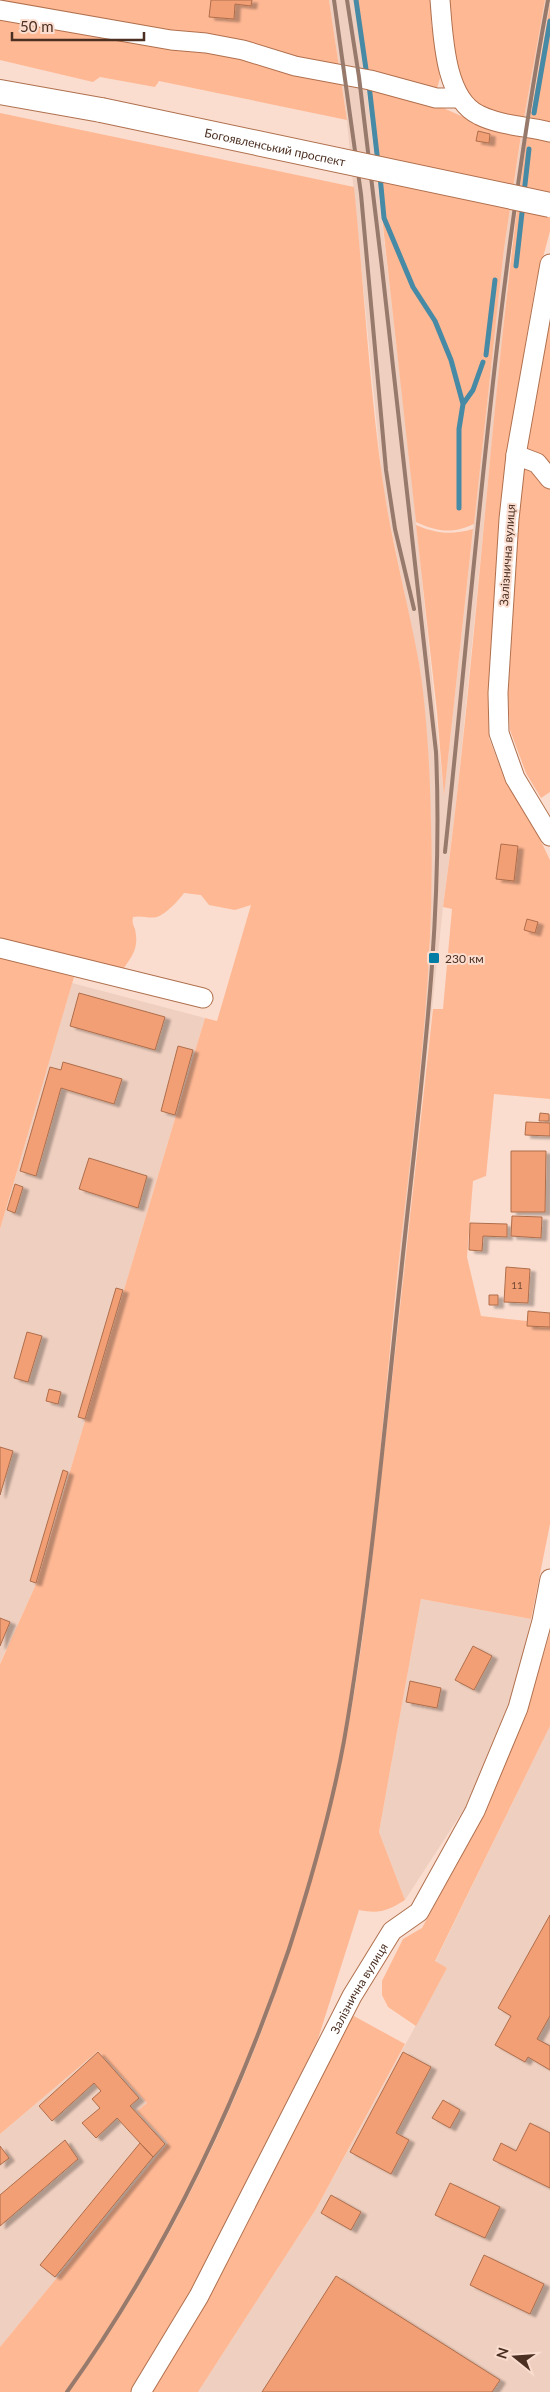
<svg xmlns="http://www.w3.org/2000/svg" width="550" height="2392" viewBox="0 0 550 2392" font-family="Lato,sans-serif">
	<defs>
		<filter id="shadow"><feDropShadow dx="5.5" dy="3" stdDeviation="1" flood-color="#0004"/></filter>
	</defs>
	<rect width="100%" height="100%" fill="#faddcf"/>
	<path fill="#efcfbf" d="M 329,0 L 354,0 L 359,25 L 409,453 L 444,795 L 504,249 L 525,112 L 545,0 L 550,0 L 550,4 L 528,127 L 511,250 L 457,796 L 443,907 L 375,1537 L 345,1744 L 309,1892 L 275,1993 L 230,2109 L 187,2198 L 144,2278 L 91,2361 L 69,2392 L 66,2392 L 89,2360 L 141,2276 L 185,2197 L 306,1892 L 342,1744 L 372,1537 L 430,947 L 431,821 L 420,669 L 383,488 L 346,112 Z
		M 72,983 L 205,1018 L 37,1582 L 0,1663 L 0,1229 Z
		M 421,1599 L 531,1619 L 510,1706 L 466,1806 L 405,1900 L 379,1832 Z
		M 550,1726 L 550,2392 L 198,2392 L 316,2209 L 447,1968 L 435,1962 Z
		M 98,2051 L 147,2103 L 138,2111 L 169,2143 L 0,2347 L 0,2134 Z"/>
	<path fill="#ffb894" d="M 0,0 L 329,0 L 347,120 L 159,81 L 155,87 L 100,77 L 93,82 L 0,60 Z
		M 354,0 L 431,0 L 431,22 L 440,78 L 436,92 L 366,75 Z
		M 446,0 L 545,0 L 524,118 L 482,109 L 459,84 Z
		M 550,4 L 550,125 L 530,119 Z
		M 367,82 L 419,97 L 490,129 L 521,135 L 504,249 L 474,524 C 452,534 438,532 416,522 Z
		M 0,113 L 354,187 C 364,286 369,385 383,483 C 392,544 408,603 419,663 C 427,712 430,772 431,822 C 436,975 413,1127 397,1278 C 381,1434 371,1590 342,1744 C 298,1975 202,2200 66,2392 L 0,2392 L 0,2347 L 168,2143 L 137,2111 L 147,2103 L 98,2051 L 0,2134 L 0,1664 L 37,1582 L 205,1018 L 217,1021 L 251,905 L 235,910 L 209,905 L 201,895 L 184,893 C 179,900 166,914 157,917 C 149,919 142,915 133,917 C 132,923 133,924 135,929 C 139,948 133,955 124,968 L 0,940 Z
		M 527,136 L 550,140 L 550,231 L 535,288 L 507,453 L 488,694 L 489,738 L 506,783 L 532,823 L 550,860 L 550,1099 L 494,1094 L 486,1176 L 473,1181 L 467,1257 L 481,1316 L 527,1321 L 527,1326 L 550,1327 L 550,1524 L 531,1619 L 421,1599 L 379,1832 L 405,1900 C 387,1911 380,1914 359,1910 L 317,2042 L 191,2291 L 132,2392 L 69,2392 C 206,2201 297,1977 344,1747 C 365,1647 373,1544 385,1443 C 401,1299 417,1154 433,1009 L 443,1009 L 452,909 L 443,907 C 478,651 490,392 527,136 Z
		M 550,313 L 550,792 L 541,798 L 526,773 L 510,730 L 508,694 L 518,528 L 525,454 Z
		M 416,525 C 437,534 452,535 473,529 L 444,796 L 437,712 Z
		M 0,956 L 74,977 L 0,1229 Z
		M 550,1633 L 550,1726 L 435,1961 L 447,1968 L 416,2026 L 388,2007 L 382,1995 L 382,1981 L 403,1939 L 422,1928 L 484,1815 L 527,1709 Z
		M 352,2015 L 405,2044 L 316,2209 L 198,2392 L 150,2392 L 207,2301 Z"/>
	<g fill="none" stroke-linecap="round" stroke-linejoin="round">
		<path stroke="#478aa5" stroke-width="5" d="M 356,0 L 367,76
			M 369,85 L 378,163
			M 534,113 L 550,21
			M 380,176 L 384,218 L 413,287 L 435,321 L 451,360 L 463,404
			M 524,193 L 529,149
			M 516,266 L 523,204
			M 486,355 L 495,280
			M 459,508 L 459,429 L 463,404 L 473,390 L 483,362"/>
	</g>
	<path fill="#f39f74" stroke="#ae6e4c" filter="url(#shadow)" d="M 211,0 L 252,0 L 251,6 L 235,4 L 234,19 L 209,17 Z
		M 478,131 L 490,134 L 489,143 L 476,141 Z
		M 501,844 L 518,846 L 514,881 L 496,879 Z
		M 527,919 L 538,922 L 535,933 L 524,930 Z
		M 79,993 L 165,1017 L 155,1050 L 70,1026 Z
		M 178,1046 L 193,1050 L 175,1115 L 161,1111 Z
		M 63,1062 L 122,1079 L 114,1104 L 61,1088 L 36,1176 L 20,1171 L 50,1067 L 61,1070 Z
		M 540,1113 L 549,1114 L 549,1121 L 539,1121 Z
		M 526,1122 L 550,1123 L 550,1136 L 525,1135 Z
		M 511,1151 L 546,1151 L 545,1212 L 511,1212 Z
		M 89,1158 L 147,1176 L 138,1208 L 79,1189 Z
		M 15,1184 L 23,1187 L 15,1213 L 7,1210 Z
		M 512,1216 L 542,1217 L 541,1238 L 511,1236 Z
		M 470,1223 L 507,1224 L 507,1237 L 483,1236 L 482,1251 L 469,1250 Z
		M 506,1267 L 530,1269 L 528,1303 L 504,1302 Z
		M 116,1288 L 123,1290 L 85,1419 L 78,1417 Z
		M 489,1295 L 498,1295 L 498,1305 L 489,1305 Z
		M 528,1311 L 550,1313 L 550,1327 L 527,1326 Z
		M 27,1332 L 42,1336 L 28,1382 L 14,1378 Z
		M 49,1389 L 61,1392 L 58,1404 L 46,1401 Z
		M 0,1447 L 13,1451 L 0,1495 Z
		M 63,1470 L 68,1472 L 36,1583 L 30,1581 Z
		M 0,1618 L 10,1622 L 0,1646 Z
		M 473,1646 L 492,1656 L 474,1690 L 455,1680 Z
		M 410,1681 L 441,1688 L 437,1708 L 406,1702 Z
		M 550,1915 L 550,2016 L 537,2039 L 550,2046 L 550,2070 L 528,2057 L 525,2062 L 495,2045 L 511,2016 L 498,2008 Z
		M 98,2052 L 139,2098 L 130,2106 L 165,2144 L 153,2157 L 117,2118 L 96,2138 L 82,2123 L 100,2108 L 92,2099 L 101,2091 L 94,2083 L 52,2121 L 39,2106 Z
		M 403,2052 L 431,2067 L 396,2133 L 409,2140 L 391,2174 L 350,2152 Z
		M 443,2100 L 460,2110 L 450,2128 L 432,2118 Z
		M 530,2123 L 550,2133 L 550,2188 L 493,2160 L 501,2143 L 516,2151 Z
		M 65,2140 L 78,2159 L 0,2226 L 0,2195 Z
		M 140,2143 L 153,2157 L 55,2277 L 40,2265 Z
		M 0,2146 L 9,2158 L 0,2165 Z
		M 450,2183 L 500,2207 L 485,2238 L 435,2215 Z
		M 331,2195 L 361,2212 L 351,2230 L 321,2213 Z
		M 484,2255 L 544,2284 L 530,2314 L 470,2285 Z
		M 336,2276 L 500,2380 L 492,2392 L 262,2392 Z"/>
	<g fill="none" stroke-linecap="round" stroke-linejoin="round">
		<defs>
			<g id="minor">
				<path d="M 440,0 C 443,33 444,99 479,115 C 501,126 527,126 550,132"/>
				<path d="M 0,10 L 171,40 L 206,43 L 243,50 L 295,66 L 370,80 L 436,98 L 460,98"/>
				<path d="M 550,264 L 516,455 L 509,519 L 498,693 L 499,733 L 515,778 L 550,836"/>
				<path d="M 516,455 L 537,463 L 550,479"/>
				<path d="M 0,948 L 203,998"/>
				<path id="s1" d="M 141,2392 L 199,2296 L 352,1996 L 392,1931 L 419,1912 L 475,1811 L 518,1708 L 542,1621 L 550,1579"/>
			</g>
			<path id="major" d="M 0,92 L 101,110"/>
		</defs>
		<use href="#minor" stroke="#b0704e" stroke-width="21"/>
		<use href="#major" stroke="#b0704e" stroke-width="26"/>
		<use href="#minor" stroke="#fff" stroke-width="19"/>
		<use href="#major" stroke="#fff" stroke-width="24"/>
		<path stroke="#977a6c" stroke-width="4" d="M 334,0 L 361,194 L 386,470 L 395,529 L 414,609
			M 445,852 C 475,568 496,281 548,0
			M 67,2392 C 164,2256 236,2106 289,1949 C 311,1881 331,1811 344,1741 C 371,1586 384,1429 401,1273 C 419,1100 444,926 436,752 L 382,268 L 359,77 L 347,0"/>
		<defs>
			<g id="major-bridge">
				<path id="s2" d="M 101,110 L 550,205"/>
			</g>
		</defs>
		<use href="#major-bridge" stroke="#b0704e" stroke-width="26" stroke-linecap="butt"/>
		<use href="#major-bridge" stroke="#fff" stroke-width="24"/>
	</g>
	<rect fill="#007da4" stroke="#faddcf" stroke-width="2" x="428" y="952" width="12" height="12" rx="2.5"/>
	<g text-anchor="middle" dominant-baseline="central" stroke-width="4" stroke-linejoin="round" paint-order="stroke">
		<g font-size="10" fill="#754b36">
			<text x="517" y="1285">11</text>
		</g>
		<g font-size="12" fill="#4b2f21" stroke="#faddcf">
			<text stroke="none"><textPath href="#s2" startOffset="178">Богоявленський проспект</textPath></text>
			<text transform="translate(507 555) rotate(-86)">Залізнична вулиця</text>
			<text stroke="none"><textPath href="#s1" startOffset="459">Залізнична вулиця</textPath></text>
		</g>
		<g font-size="12" fill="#4b2f21" stroke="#faddcf" text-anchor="start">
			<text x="445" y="958">230 км</text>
		</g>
	</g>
	<g transform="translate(515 2357) rotate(287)" stroke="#faddcf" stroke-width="4" paint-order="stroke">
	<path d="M0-4L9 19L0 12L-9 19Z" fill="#4b2f21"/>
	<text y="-8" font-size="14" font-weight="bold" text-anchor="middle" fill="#4b2f21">N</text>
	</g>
	<path d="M12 32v8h132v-8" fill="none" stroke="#4b2f21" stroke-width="2.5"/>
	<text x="20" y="32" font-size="15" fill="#4b2f21" stroke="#faddcf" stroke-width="4" paint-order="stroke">50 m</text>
</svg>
